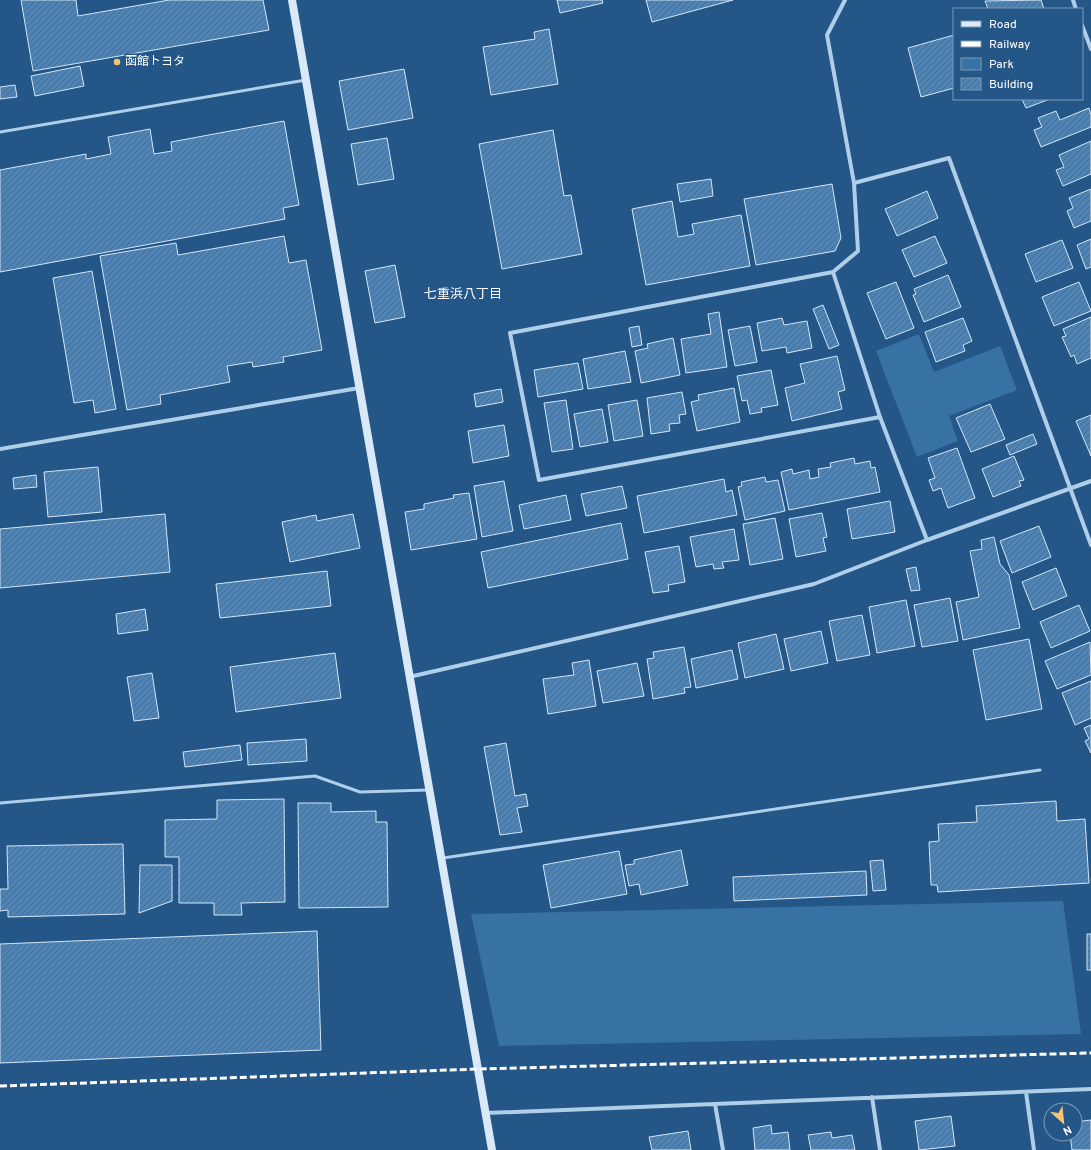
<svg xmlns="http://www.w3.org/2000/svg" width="1091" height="1150" viewBox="0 0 1091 1150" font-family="Overpass,'Noto Sans JP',sans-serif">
	<defs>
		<pattern id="building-hatch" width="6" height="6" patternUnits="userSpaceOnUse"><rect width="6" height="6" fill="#5083b1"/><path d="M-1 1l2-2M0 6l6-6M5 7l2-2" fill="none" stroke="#4e6a84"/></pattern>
	</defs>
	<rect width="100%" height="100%" fill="#245787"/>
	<path fill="#3871a4" d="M 919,334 L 934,372 L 1000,346 L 1017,390 L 949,416 L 958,441 L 917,457 L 876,351 Z
		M 1063,901 L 1081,1034 L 499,1046 L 471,914 Z"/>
	<path fill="url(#building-hatch)" stroke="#d3e6f7" d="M 21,0 L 76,0 L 78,16 L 169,0 L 263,0 L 269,30 L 33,71 Z
		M 557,0 L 602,0 L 603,3 L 560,13 Z
		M 646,0 L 733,0 L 652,22 Z
		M 1041,0 L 1044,9 L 988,9 L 985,1 Z
		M 549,29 L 558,84 L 491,95 L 483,47 L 535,39 L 534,32 Z
		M 954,35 L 954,88 L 921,97 L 908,48 Z
		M 80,66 L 84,86 L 35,96 L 31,76 Z
		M 404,69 L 413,118 L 348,130 L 339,81 Z
		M 15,85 L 17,97 L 0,99 L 0,87 Z
		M 1022,99 L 1050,99 L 1026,108 Z
		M 1089,108 L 1091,115 L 1091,127 L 1041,147 L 1034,130 L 1042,127 L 1038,118 L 1056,111 L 1060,120 Z
		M 284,121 L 299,205 L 283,208 L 285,219 L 0,272 L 0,170 L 86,154 L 86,159 L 111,154 L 108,137 L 150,129 L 154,154 L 172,151 L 171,142 Z
		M 553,130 L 564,196 L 571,195 L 582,254 L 502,269 L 479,144 Z
		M 387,138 L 394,179 L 358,185 L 351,144 Z
		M 1091,141 L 1091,174 L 1063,186 L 1056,170 L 1064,167 L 1059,155 Z
		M 711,179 L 713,196 L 680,202 L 677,184 Z
		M 832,184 L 841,238 L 835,251 L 756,265 L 744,199 Z
		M 1091,189 L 1091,221 L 1074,228 L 1067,211 L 1073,208 L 1069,198 Z
		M 927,191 L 938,218 L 897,236 L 885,209 Z
		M 672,201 L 678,237 L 694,234 L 692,224 L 741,215 L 750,266 L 646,285 L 632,209 Z
		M 284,236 L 289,263 L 306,260 L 322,350 L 283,357 L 284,362 L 253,367 L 252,362 L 227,366 L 230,382 L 160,395 L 161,404 L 127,410 L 100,256 L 176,243 L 178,255 Z
		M 935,236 L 947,263 L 914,277 L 902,250 Z
		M 1091,239 L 1091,267 L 1086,269 L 1077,245 Z
		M 1062,240 L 1073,268 L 1036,282 L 1025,254 Z
		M 395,265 L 405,317 L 375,323 L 365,271 Z
		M 92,271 L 116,409 L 95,413 L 93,400 L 74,403 L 53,278 Z
		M 948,275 L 961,307 L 924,322 L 913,295 L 916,294 L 914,289 Z
		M 896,282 L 914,328 L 886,339 L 867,293 Z
		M 1079,282 L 1091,311 L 1054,326 L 1042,297 Z
		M 823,305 L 839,345 L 829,349 L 813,309 Z
		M 719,312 L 727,367 L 686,373 L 681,339 L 711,334 L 708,314 Z
		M 1091,317 L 1091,358 L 1077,364 L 1074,355 L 1071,357 L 1062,337 L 1066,336 L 1063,329 Z
		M 782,318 L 784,325 L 807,321 L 812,348 L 787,353 L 786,347 L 762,351 L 757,323 Z
		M 963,318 L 972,341 L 963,345 L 965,351 L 936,362 L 925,332 Z
		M 639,326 L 642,345 L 632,347 L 629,328 Z
		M 750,326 L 757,362 L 735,366 L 728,330 Z
		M 673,338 L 680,375 L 641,383 L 635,351 L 648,348 L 647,344 Z
		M 625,351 L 631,382 L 588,389 L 583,359 Z
		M 837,356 L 845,390 L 838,392 L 842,409 L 792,421 L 785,388 L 805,383 L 800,364 Z
		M 578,363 L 583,389 L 538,397 L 534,370 Z
		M 771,370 L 778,405 L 761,408 L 762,412 L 750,414 L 747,400 L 742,401 L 737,376 Z
		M 734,388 L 740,422 L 697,431 L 691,402 L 699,400 L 698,395 Z
		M 501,389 L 503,402 L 476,407 L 474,394 Z
		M 682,392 L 686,414 L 679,415 L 680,423 L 669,424 L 670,431 L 651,434 L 647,398 Z
		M 566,400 L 573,449 L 552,452 L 544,403 Z
		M 637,400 L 643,436 L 614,441 L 608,405 Z
		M 990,404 L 1005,439 L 971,452 L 956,418 Z
		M 602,409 L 608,442 L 580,447 L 574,414 Z
		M 1091,415 L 1091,456 L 1076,421 Z
		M 504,425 L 509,456 L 473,463 L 468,431 Z
		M 1033,434 L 1037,444 L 1010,455 L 1006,445 Z
		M 957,448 L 975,498 L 948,508 L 941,488 L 933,491 L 929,480 L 935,478 L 928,458 Z
		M 1014,456 L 1024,480 L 1019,481 L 1021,486 L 993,497 L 982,469 Z
		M 854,458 L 855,464 L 870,461 L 871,468 L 875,467 L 880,492 L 789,510 L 781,472 L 792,469 L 793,474 L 809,470 L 810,479 L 819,477 L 818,469 L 831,467 L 830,463 Z
		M 98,467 L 102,512 L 48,517 L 44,472 Z
		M 36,475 L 37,487 L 14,489 L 13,478 Z
		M 765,477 L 766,482 L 778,480 L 785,511 L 745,520 L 738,487 L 742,486 L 741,482 Z
		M 724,479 L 726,492 L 732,490 L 737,515 L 644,533 L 637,496 Z
		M 504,481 L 513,531 L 482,537 L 474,486 Z
		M 622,486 L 627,508 L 586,516 L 581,494 Z
		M 469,493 L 477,539 L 411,550 L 405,512 L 424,509 L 424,504 L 454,498 L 453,495 Z
		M 566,495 L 571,520 L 524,529 L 519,505 Z
		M 890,501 L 895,532 L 852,539 L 847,509 Z
		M 822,513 L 827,537 L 823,538 L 826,551 L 796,557 L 789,519 Z
		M 165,514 L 170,572 L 0,588 L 0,529 Z
		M 353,514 L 360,548 L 290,562 L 282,522 L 316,515 L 317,521 Z
		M 775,518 L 783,559 L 750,565 L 743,524 Z
		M 621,523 L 628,559 L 488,588 L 481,552 Z
		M 1039,526 L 1051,557 L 1012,573 L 1000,541 Z
		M 734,529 L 739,560 L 722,562 L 724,568 L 714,569 L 713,564 L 696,567 L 690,537 Z
		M 994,537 L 1000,564 L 1009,575 L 1020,628 L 963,640 L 956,602 L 979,597 L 970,551 L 982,549 L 981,540 Z
		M 679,546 L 685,582 L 668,585 L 669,591 L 653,593 L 645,552 Z
		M 916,567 L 920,590 L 911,591 L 906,569 Z
		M 1056,568 L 1067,596 L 1033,610 L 1022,582 Z
		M 327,571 L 331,606 L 220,618 L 216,584 Z
		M 950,598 L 958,641 L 922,647 L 914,605 Z
		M 906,600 L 915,646 L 877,653 L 869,607 Z
		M 1079,605 L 1090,631 L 1051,648 L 1040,622 Z
		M 145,609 L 148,630 L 118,634 L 116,614 Z
		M 862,615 L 870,655 L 837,661 L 829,621 Z
		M 821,631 L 828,663 L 791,671 L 784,639 Z
		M 776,634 L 784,669 L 745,678 L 738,643 Z
		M 1029,639 L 1042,709 L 986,720 L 973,650 Z
		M 1090,642 L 1091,675 L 1057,689 L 1045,661 Z
		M 684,647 L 691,687 L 684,688 L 685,693 L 653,699 L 647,659 L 654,658 L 653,652 Z
		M 732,650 L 738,679 L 696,688 L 691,659 Z
		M 335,653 L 341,698 L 236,712 L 230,667 Z
		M 589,660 L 596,706 L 548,714 L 543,679 L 574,675 L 572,663 Z
		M 637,663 L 644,696 L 603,703 L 597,671 Z
		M 152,673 L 159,718 L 134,721 L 127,677 Z
		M 1091,681 L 1091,718 L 1075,725 L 1062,693 Z
		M 1091,725 L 1091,753 L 1085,741 L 1089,739 L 1084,728 Z
		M 306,739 L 307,761 L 248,765 L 247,743 Z
		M 506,743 L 515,796 L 526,794 L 528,806 L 517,808 L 522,832 L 500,835 L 484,747 Z
		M 240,745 L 242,760 L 185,767 L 183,752 Z
		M 284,799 L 285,902 L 241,903 L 242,915 L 214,915 L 214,903 L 179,903 L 179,857 L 165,857 L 165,820 L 217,819 L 217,800 Z
		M 1056,801 L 1057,821 L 1085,819 L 1089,883 L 938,892 L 937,885 L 931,885 L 929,842 L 939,841 L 938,824 L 977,822 L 976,806 Z
		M 298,803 L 331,803 L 331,812 L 376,811 L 376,822 L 387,822 L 388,907 L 299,908 Z
		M 123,844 L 125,914 L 8,917 L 8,910 L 0,911 L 0,889 L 8,889 L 7,846 Z
		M 681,850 L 688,885 L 641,895 L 639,884 L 629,886 L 625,865 L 634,864 L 634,860 Z
		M 619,851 L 627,894 L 551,908 L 543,865 Z
		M 883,860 L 886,890 L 873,891 L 870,861 Z
		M 140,865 L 172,865 L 172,901 L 139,913 Z
		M 866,871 L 867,895 L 734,901 L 733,877 Z
		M 317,931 L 321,1050 L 0,1063 L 0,944 Z
		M 1087,934 L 1091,934 L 1091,970 L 1087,970 Z
		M 951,1116 L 955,1146 L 919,1150 L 915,1121 Z
		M 1091,1120 L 1091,1150 L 1072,1150 L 1070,1134 L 1075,1134 L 1075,1122 Z
		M 771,1125 L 772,1134 L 788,1132 L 790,1150 L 755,1150 L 753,1128 Z
		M 688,1131 L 691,1150 L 652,1150 L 649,1137 Z
		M 831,1132 L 832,1138 L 852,1135 L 855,1150 L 811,1150 L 808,1135 Z"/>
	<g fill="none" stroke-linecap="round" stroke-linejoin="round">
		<path stroke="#afcee9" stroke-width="3" d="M 0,132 L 306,80
			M 0,803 L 315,776 L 360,792 L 429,790
			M 443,858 L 1040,770"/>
		<path stroke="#afcee9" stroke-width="4" d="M 845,0 L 827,35 L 854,183 L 858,251 L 833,272 L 510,333 L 539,480 L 880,417
			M 1073,0 L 1076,9
			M 1082,25 L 1091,49
			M 854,183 L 949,158 L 1091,545
			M 833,272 L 880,417 L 927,540
			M 0,449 L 359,388
			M 409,677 L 814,584 L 927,540 L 1091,481
			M 1026,1092 L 1034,1150
			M 872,1097 L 880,1150
			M 715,1104 L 723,1150
			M 486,1113 L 1091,1089"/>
		<path stroke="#dae9f8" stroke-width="8" d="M 292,0 L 492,1150"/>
		<path stroke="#fff" stroke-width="3" stroke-dasharray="7 3" stroke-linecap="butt" d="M 0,1086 L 478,1069 L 1091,1053"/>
	</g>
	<circle fill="#f4c472" stroke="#245787" stroke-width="1.5" cx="117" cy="62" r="4"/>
	<g text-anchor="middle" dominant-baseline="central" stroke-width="3" stroke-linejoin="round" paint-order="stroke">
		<g font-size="12" fill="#fff" stroke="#245787" text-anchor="start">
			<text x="125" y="62">函館トヨタ</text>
		</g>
		<g font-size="13" fill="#fff" stroke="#245787">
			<text x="463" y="295">七重浜八丁目</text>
		</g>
	</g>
	<rect x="953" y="8" width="130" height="92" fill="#245787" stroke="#7c9ab7"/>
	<rect x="961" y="21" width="20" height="6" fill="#dae9f8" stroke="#7c9ab7"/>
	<text x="989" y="28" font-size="12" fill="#ffffff">Road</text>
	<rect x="961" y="41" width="20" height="6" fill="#ffffff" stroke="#7c9ab7"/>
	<text x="989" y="48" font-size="12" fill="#ffffff">Railway</text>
	<rect x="961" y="58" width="20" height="12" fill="#3871a4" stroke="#7c9ab7"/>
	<text x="989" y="68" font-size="12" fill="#ffffff">Park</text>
	<rect x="961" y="78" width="20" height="12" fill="url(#building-hatch)" stroke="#7c9ab7"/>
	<text x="989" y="88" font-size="12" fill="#ffffff">Building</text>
	<g transform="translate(1063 1122) rotate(153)"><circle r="19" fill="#245787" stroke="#7c9ab7"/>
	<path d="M0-3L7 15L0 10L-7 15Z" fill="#f4c472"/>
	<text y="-6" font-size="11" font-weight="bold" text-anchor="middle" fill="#ffffff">N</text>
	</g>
</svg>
